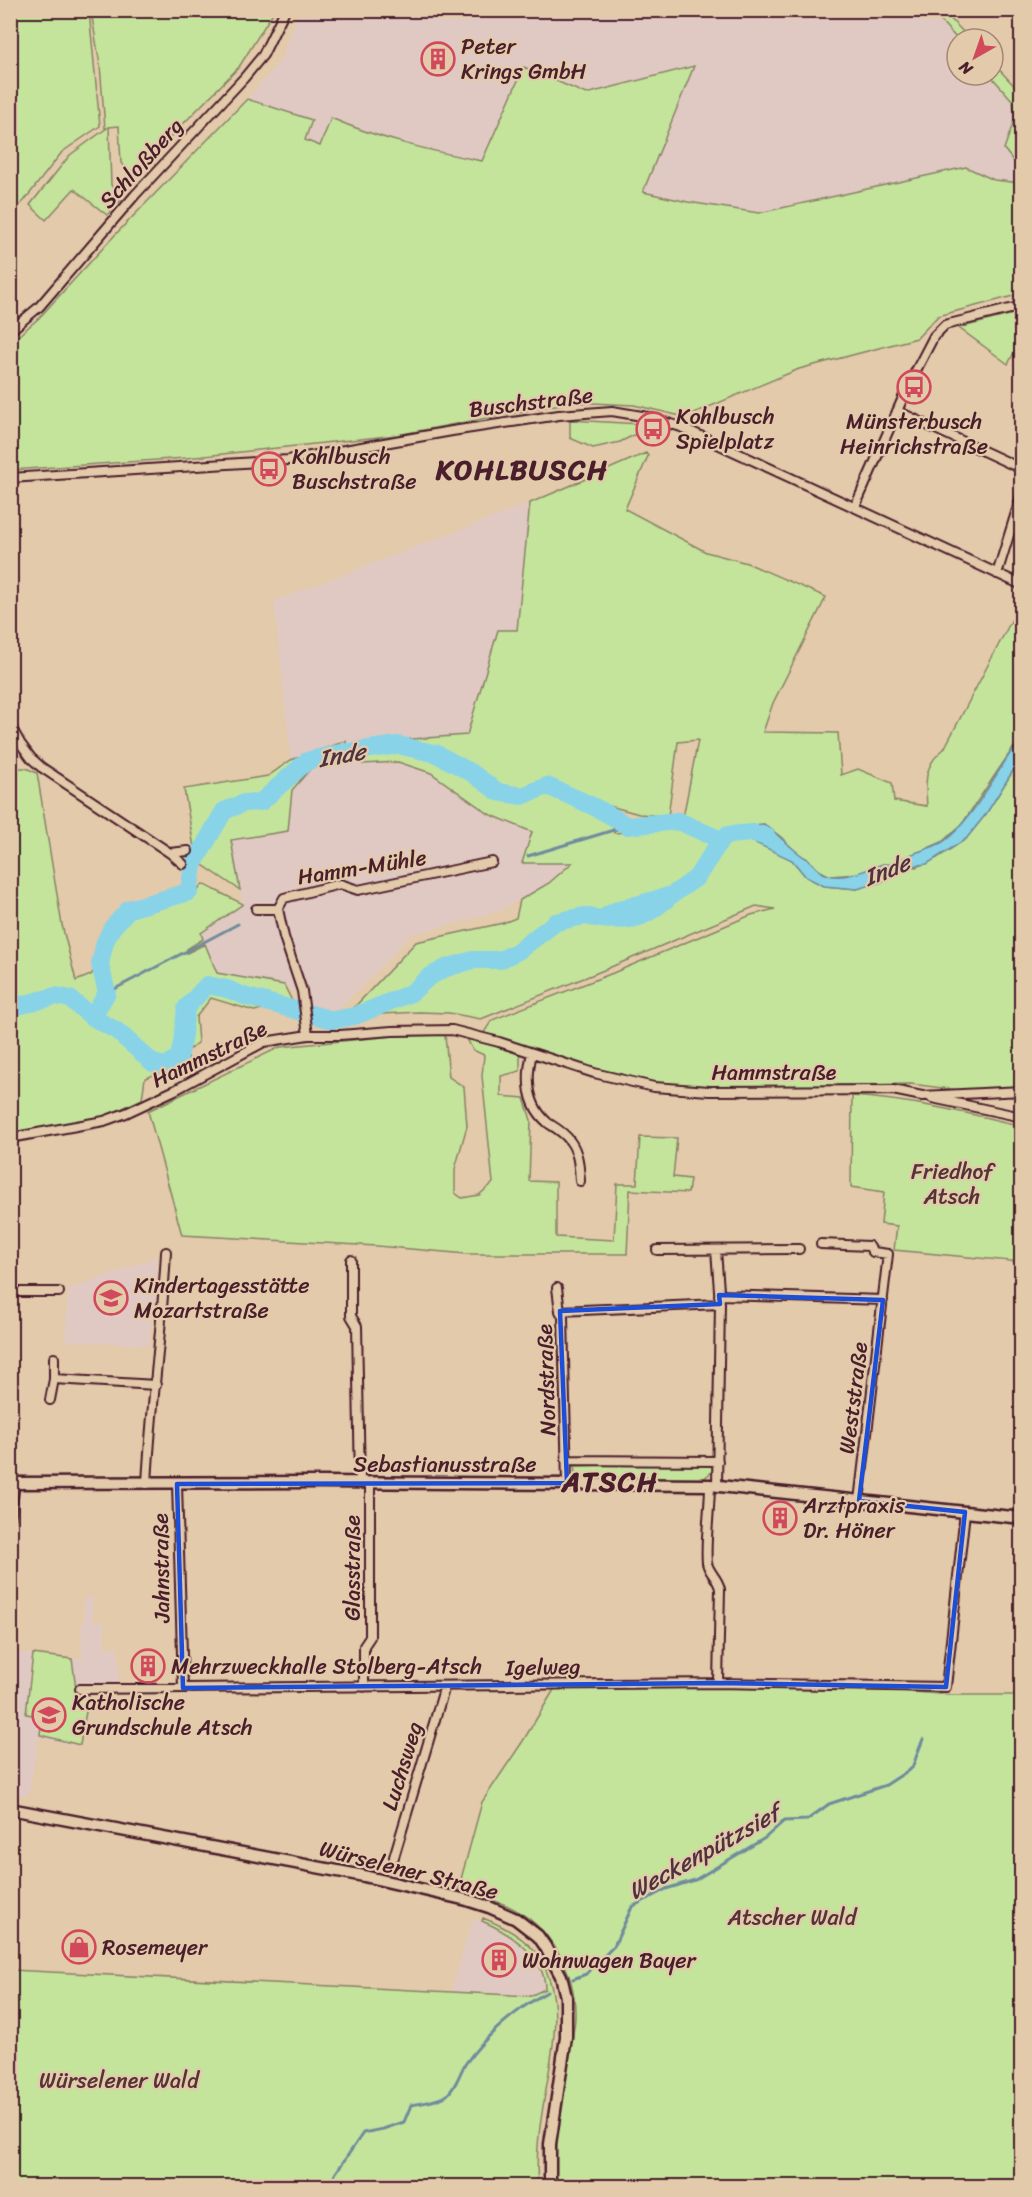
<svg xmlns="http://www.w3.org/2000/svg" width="1032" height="2197" viewBox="0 0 1032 2197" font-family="Sriracha,sans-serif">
	<rect width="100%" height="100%" fill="#e3caab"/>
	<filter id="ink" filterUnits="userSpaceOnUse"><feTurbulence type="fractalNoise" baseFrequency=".0167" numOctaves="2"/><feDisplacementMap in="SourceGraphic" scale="12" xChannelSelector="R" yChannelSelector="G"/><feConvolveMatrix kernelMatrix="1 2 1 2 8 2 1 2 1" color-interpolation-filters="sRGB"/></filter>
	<g filter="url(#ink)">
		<path fill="#e0c9c2" d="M 300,11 L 932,11 L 957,39 L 957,75 L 990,75 L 1013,101 L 1015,118 L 1004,149 L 1021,171 L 1021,183 L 994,180 L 966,167 L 759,213 L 688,202 L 642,192 L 693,66 L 586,95 L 524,67 L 483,161 L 430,151 L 352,127 L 331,118 L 320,146 L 305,141 L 312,120 L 247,99 L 279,62 Z
			M 530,503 L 517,630 L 498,630 L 466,735 L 357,743 L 362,764 L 398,762 L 431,773 L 489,814 L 533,832 L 523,863 L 573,863 L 549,883 L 498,912 L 410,935 L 372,977 L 338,1009 L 316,1010 L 284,985 L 217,973 L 201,933 L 243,904 L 230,840 L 287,831 L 292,790 L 313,766 L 345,741 L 291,760 L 274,601 Z
			M 158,1256 L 155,1305 L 152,1306 L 149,1345 L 65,1341 L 68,1290 Z
			M 84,1597 L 92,1597 L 93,1621 L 105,1622 L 104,1647 L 118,1647 L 119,1683 L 78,1686 L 79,1693 L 91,1693 L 81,1747 L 39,1737 L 28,1796 L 11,1793 L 10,1652 L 82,1659 L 81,1628 L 84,1622 Z
			M 473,1918 L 495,1926 L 517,1939 L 538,1966 L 545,1983 L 545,1988 L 530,1996 L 451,1991 Z"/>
		<path fill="#c4e49c" stroke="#878264" stroke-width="1.5" d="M 11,10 L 89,11 L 100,126 L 62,152 L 24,201 L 11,213 Z
			M 91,11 L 274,11 L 239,67 L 132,176 L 121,163 L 119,126 L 109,127 L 111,185 L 121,200 L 107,215 L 74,189 L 46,220 L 30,205 L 70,155 L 107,128 L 105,128 L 100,65 Z
			M 932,11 L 943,11 L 970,39 L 957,39 Z
			M 993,63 L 1021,93 L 1021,171 L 1004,149 L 1015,118 L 1013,101 L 990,75 L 993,75 Z
			M 694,66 L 643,192 L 688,202 L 759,213 L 966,167 L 994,180 L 1021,183 L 1021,294 L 938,316 L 917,338 L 799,369 L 685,417 L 634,405 L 571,402 L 397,435 L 186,458 L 11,470 L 11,342 L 39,318 L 114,236 L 247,99 L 312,120 L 305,140 L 320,146 L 331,118 C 379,139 431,151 482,161 L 524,67 L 586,94 Z
			M 1021,312 L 1021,339 L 1008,364 L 959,328 Z
			M 570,420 L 640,424 L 640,432 L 620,442 L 593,448 L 570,438 Z
			M 646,453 L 648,456 L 625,509 L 706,552 L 747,563 L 826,597 L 773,703 L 763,732 L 838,733 L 841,775 L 858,769 L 892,783 L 894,801 L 927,806 C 925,782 924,764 944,749 L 1021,602 L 1021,744 L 1013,748 L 962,824 L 942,842 L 889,865 L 883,864 L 856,874 L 830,876 L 815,868 L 808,859 L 800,856 L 781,837 L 764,824 L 753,825 L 725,833 L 714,832 L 698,821 L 683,818 L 698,740 L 678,742 L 668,816 L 639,814 L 610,806 L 614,833 L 672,829 L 728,835 L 747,839 L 784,855 L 792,860 L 806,877 L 824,886 L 857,889 L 886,879 L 891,872 L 909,866 L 916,867 L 937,858 L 966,839 L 986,814 L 1021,758 L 1021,1098 L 911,1084 L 737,1087 L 679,1086 L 633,1079 L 563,1060 L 483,1034 L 492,1020 L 613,973 L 751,915 L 775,909 L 756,906 L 599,972 L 481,1019 L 449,1013 L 419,1012 L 346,1016 L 416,942 L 503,923 L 516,918 L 520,900 L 549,883 L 572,863 L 522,863 L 532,832 L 489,814 L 431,773 L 398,762 L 362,764 L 357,743 L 467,735 L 498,630 L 517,630 L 530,503 Z
			M 346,741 L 346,761 L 313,766 L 292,790 L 288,831 L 231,840 L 240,890 L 188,855 L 194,847 L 184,789 L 268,776 L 291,760 Z
			M 11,768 L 26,768 L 37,773 L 62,925 L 76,981 L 91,975 L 97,966 L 103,967 L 106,951 L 114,931 L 130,911 L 194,895 L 203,884 L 243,904 L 201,933 L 203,939 L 187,949 L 187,953 L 205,944 L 217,973 L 284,985 L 299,1015 L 264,1009 L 254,1011 L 211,998 L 196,1017 L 198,1043 L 186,1052 L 190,1062 L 145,1078 L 142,1099 L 104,1117 L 11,1134 Z
			M 445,1035 L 449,1077 L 464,1087 L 467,1126 L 455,1169 L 455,1193 L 462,1198 L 479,1195 L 493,1183 L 482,1076 L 484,1055 L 473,1050 L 466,1037 L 520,1054 L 520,1071 L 501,1076 L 501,1096 L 524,1098 L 531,1120 L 529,1181 L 556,1182 L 556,1237 L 614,1240 L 617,1184 L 637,1184 L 640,1137 L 677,1138 L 673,1177 L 690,1179 L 688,1193 L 630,1190 L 627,1254 L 467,1254 L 377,1246 L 182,1235 L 148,1111 L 280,1047 L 394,1036 Z
			M 852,1096 C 910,1100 965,1112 1021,1126 L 1021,1262 L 894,1250 L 897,1226 L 881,1224 L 884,1192 L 851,1187 Z
			M 656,1463 L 711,1463 L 713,1471 L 703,1479 L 576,1479 L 574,1466 Z
			M 33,1654 L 72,1659 L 77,1695 L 89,1695 L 80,1745 L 40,1735 L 42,1716 L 26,1714 Z
			M 854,1687 L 951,1695 L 1021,1695 L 1021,2186 L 557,2186 C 553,2142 562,2099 569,2055 C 571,2043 574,2031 575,2019 C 577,1971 550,1925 506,1905 C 491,1899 474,1895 458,1890 L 482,1802 L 523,1741 L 555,1688 Z
			M 483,1918 C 503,1926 523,1936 536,1953 C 570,1999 549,2063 542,2113 C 538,2137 536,2162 538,2186 L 11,2186 L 11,1970 L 530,1996 L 545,1989 C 546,1956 508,1932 482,1921 Z"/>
		<path fill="#88d3e8" stroke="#6f8b9c" stroke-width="1.5" d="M 1021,744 L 1021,758 L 986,814 L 966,839 L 927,864 L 909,866 L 891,872 L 882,882 L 857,889 L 824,886 L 806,877 L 792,860 L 747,839 L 743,827 L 764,824 C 779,835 791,849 807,859 C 814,863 818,873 828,875 C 846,880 864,870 881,865 C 887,863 884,865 890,864 C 895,863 898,859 903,858 C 915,852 929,849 941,843 C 965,830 995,776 1011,752 Z"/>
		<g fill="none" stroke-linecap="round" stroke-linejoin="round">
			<path stroke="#6f8b9c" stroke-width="3" d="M 528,856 L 627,826
				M 107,993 L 238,924
				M 573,1979 L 586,1974 L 614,1946 L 632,1907 L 666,1889 L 695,1880 L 765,1838 L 784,1821 L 807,1820 L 829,1804 L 886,1785 L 912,1768 L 923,1739
				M 235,2186 L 271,2186
				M 331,2186 L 335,2174 L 363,2133 L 383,2129 L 404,2122 L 411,2105 C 422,2103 439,2101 447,2095 C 457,2086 459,2073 466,2063 C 486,2035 517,2009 547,1992"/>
			<path stroke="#88d3e8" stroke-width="18" d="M 601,919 C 634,922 643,919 668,898
				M 10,1008 L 56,996 L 70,999 L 92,1017 L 117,1031 L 153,1063 L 166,1066 L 179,1057 L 182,1043 L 186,1008 L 207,985 L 227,989 L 247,997 L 333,1020 L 355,1016 L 411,993 L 429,977 L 446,968 L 473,960 L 500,960 L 518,951 L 556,922 L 584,916 L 601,919 L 615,911 L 672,895 L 696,878 L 721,840 L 728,835 L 753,833 L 767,837
				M 92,1017 L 107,993 L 100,964 L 105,942 L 112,928 L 129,909 L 189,892 L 193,865 L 224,811 L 244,803 L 261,802 L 307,761 L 335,754 L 398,745 L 437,754 L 472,773 L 498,792 L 522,796 L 547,786 C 575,798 603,809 627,826 L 678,821 L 721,840"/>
			<defs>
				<path id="minor" d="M 10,331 L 39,307 L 135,195 L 244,78 L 263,55 L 285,10
					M 897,411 L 1022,469
					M 10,478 L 288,460 L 452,431 L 559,415 L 612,411 L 648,417 L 681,427 L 1022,585
					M 855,507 L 909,384 L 934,336 L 945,325 L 1022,306
					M 997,574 L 1022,493
					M 10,725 L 20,743 L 31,758 L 41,767 L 170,853 L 188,851
					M 170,853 L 183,864
					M 256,909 L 278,909
					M 308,1035 L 302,991 L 284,937 L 278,909 L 284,898 L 340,884 L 358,890 L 492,862
					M 532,1053 C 526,1078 527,1105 548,1123 C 556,1128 565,1133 570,1141 C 579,1153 579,1167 580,1181
					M 932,1098 L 1022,1117
					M 10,1138 L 104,1121 L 126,1113 L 175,1090 L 264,1042 L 308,1035 L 340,1035 L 392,1031 L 452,1030 L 499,1042 L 594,1073 L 654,1087 L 709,1091 L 893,1090 L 922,1096 L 1022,1091
					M 821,1244 L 869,1246 L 873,1252 L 888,1254 L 859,1501
					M 657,1250 L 799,1249
					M 716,1250 L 720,1304 L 717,1485
					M 351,1260 L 351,1316 L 357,1326 L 360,1483
					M 557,1288 L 560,1311 L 563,1317 L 567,1484
					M 10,1292 L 59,1292
					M 719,1295 L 883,1300
					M 560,1311 L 720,1304
					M 54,1358 L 54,1379
					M 50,1400 L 54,1379 L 156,1385
					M 566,1460 L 718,1461
					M 147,1484 C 151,1406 162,1330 166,1252
					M 177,1484 L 183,1688
					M 710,1485 C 710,1508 705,1541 707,1563 C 709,1573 718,1578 720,1589 L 718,1683 L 946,1687 L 965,1512
					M 10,1520 L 15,1483
					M 364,1687 L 364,1646 L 370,1637 L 370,1483
					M 80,1689 L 718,1683
					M 394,1857 L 445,1686"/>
				<path id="secondary" d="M 10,1483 L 321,1482 L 710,1485 L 1022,1518
					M 10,1809 L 364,1876 L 467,1900 L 489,1907 L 516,1919 L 538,1936 L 545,1946 L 561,1976 L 566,1997 L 566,2037 L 550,2144 L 550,2186"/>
			</defs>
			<use href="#minor" stroke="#4a1f2b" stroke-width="12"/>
			<use href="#secondary" stroke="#4a1f2b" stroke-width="15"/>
			<use href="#minor" stroke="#e3caab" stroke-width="8"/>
			<use href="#secondary" stroke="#e3caab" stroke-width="10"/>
		</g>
	</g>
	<path fill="none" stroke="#1d4ed8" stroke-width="4.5" stroke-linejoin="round" d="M 719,1295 L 883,1300 L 859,1501 L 965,1512 L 946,1687 L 718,1683 L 183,1688 L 177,1484 L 567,1483 L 560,1311 L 720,1304 Z"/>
	<defs>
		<symbol id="building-ring" viewBox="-11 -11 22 22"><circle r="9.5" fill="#e3caab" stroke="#d1495b" stroke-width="1.5"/><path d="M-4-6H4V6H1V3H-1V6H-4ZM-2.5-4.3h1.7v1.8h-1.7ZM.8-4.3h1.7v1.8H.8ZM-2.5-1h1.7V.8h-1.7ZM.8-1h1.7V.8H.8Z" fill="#d1495b"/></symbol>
		<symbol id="bus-ring" viewBox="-11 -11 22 22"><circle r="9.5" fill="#e3caab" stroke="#d1495b" stroke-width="1.5"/><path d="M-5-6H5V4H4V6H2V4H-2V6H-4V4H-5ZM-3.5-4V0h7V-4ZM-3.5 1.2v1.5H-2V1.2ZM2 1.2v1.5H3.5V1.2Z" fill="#d1495b"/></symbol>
		<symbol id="school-ring" viewBox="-11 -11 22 22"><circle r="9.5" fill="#e3caab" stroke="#d1495b" stroke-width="1.5"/><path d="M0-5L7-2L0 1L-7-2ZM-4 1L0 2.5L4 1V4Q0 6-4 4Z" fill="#d1495b"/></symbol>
		<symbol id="shop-ring" viewBox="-11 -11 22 22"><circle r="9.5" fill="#e3caab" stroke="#d1495b" stroke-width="1.5"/><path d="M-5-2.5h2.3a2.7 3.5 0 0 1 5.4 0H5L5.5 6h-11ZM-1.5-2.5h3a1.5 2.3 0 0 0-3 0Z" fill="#d1495b"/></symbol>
	</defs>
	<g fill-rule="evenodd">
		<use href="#building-ring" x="419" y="40" width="38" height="38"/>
		<use href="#bus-ring" x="895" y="368" width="38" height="38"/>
		<use href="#bus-ring" x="634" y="410" width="38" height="38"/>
		<use href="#bus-ring" x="250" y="450" width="38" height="38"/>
		<use href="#school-ring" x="92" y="1279" width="38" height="38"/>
		<use href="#building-ring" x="761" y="1499" width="38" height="38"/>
		<use href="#building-ring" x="129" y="1647" width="38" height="38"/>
		<use href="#school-ring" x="30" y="1696" width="38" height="38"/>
		<use href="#shop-ring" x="60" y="1928" width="38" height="38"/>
		<use href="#building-ring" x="480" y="1941" width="38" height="38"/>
	</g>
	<g text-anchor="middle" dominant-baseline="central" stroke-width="4.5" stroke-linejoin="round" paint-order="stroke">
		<g font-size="22" fill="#4a1f2b" stroke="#e3caab" text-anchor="start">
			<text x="461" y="46">Peter<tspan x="461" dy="25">Krings GmbH</tspan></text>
			<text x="676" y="416">Kohlbusch<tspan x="676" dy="25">Spielplatz</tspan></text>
			<text x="914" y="421" text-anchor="middle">Münsterbusch<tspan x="914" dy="25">Heinrichstraße</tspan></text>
			<text x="292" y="456">Kohlbusch<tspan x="292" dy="25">Buschstraße</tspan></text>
			<text x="134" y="1285">Kindertagesstätte<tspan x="134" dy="25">Mozartstraße</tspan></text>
			<text x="803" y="1505">Arztpraxis<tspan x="803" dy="25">Dr. Höner</tspan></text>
			<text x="171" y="1666">Mehrzweckhalle Stolberg-Atsch</text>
			<text x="72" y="1702">Katholische<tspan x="72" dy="25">Grundschule Atsch</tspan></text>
			<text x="102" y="1947">Rosemeyer</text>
			<text x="522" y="1960">Wohnwagen Bayer</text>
		</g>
		<g font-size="22" fill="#4a1f2b" stroke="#e3caab">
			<text transform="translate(141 163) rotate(-48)">Schloßberg</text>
			<text transform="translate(531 402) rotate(-7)">Buschstraße</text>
			<text transform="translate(362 867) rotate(-9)">Hamm-Mühle</text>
			<text transform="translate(209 1054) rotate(-26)">Hammstraße</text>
			<text x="774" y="1072">Hammstraße</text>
			<text transform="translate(546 1380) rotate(-92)">Nordstraße</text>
			<text transform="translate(853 1398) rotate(-83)">Weststraße</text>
			<text x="445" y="1464">Sebastianusstraße</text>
			<text transform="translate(161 1568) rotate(-91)">Jahnstraße</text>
			<text transform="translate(352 1568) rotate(-90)">Glasstraße</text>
			<text transform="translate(543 1667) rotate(-1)">Igelweg</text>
			<text transform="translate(402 1766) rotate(-73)">Luchsweg</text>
			<text transform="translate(409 1870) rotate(14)">Würselener Straße</text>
		</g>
		<g font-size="22" fill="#563336" stroke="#e3caab">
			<text x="952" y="1171">Friedhof<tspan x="952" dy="25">Atsch</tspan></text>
			<text x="792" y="1917">Atscher Wald</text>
			<text x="119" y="2080">Würselener Wald</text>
		</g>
		<g font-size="24" font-style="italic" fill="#50313e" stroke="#e3caab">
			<text transform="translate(342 755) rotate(-10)">Inde</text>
			<text transform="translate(887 870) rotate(-22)">Inde</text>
			<text transform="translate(704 1852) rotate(-29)">Weckenpützsief</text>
		</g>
		<g font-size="28" font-weight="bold" letter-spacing="1.5" fill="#4a1f2b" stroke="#e3caab">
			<text x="522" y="469">KOHLBUSCH</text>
			<text x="610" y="1481">ATSCH</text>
		</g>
	</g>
	<rect width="1032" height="2197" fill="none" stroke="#e3caab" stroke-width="36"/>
	<rect x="18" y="18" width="996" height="2161" fill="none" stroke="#4a1f2b" stroke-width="2" filter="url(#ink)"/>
	<g transform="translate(975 57) rotate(220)"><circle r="28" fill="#e3caab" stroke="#a68678" stroke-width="1.5"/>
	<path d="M0-4.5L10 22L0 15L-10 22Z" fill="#d1495b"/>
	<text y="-9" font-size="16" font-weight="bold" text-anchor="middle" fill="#4a1f2b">N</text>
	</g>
</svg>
